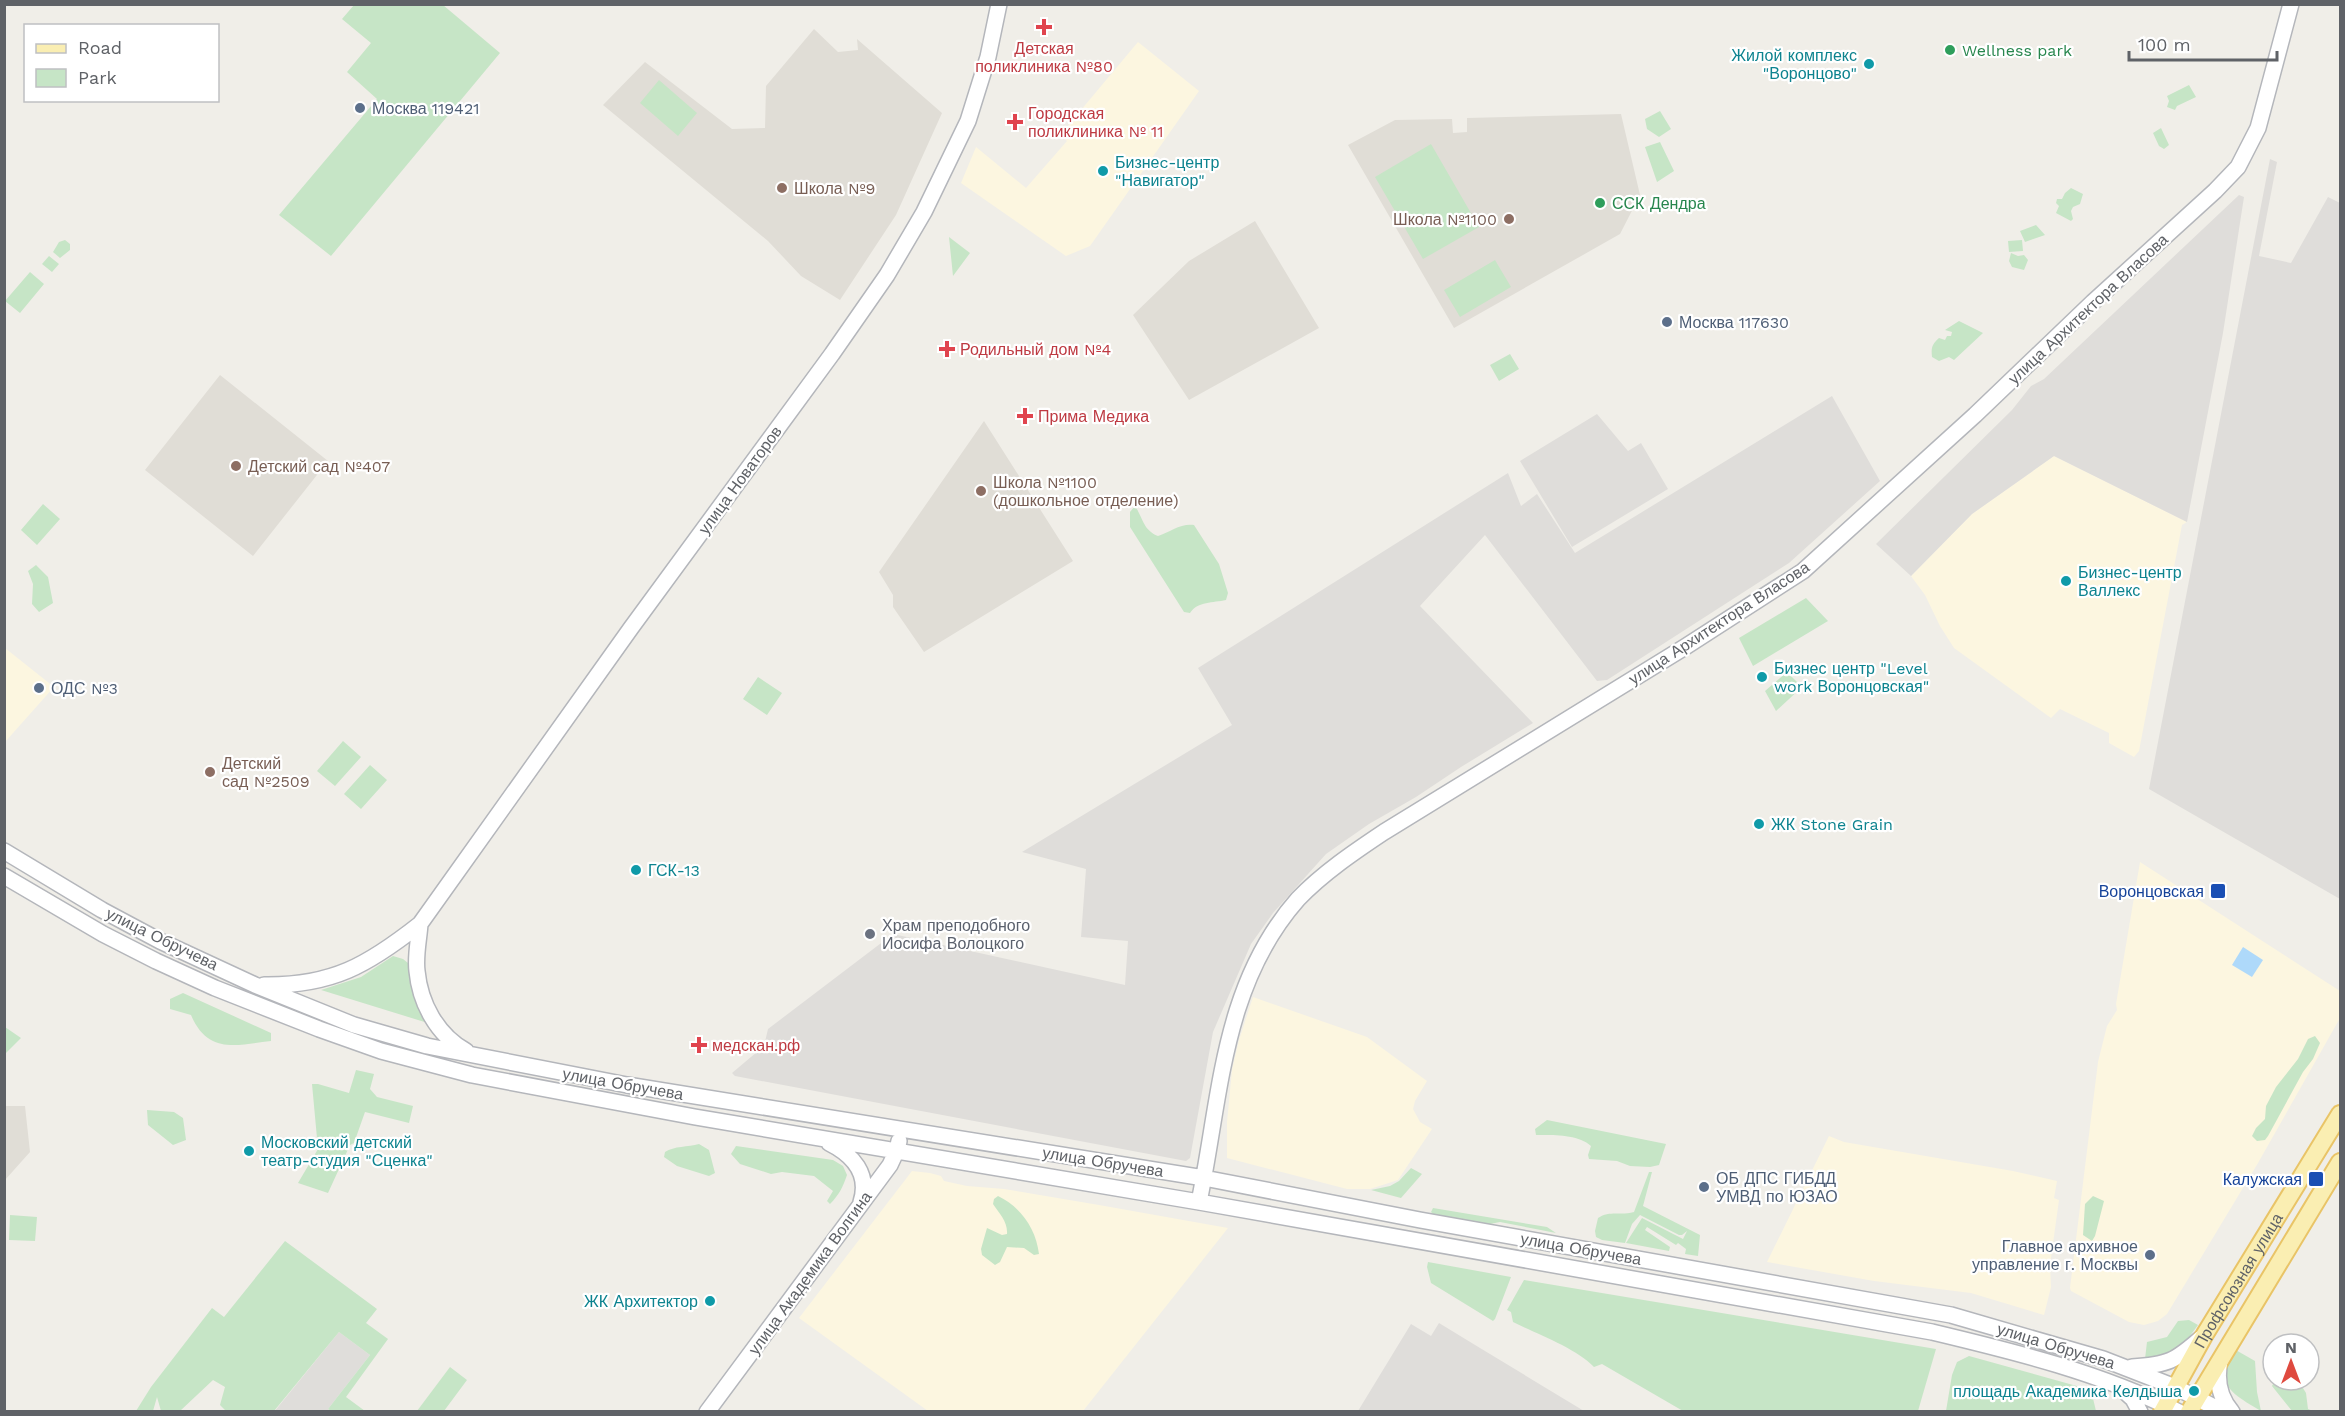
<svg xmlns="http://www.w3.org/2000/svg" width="2345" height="1416" viewBox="0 0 2345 1416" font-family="'Work Sans',sans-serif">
	<rect width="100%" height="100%" fill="#f0eee8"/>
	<path fill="#fcf6e0" d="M 1138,42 L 1199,91 L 1090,246 L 1066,256 L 961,183 L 976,147 L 1026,188 L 1067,141 L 1060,135 Z
		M 2054,456 L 2187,522 L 2182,525 L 2139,751 L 2134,757 L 2109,743 L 2109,733 L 2060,709 L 2051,718 L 1954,648 L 1940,626 L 1925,595 L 1911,576 L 1972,514 Z
		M 5,648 L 54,687 L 5,742 Z
		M 2140,862 L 2340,991 L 2340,1018 L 2258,1163 L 2167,1314 L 2158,1321 L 2144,1325 L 2129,1322 L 2071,1291 L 2070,1288 L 2098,1062 L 2107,1026 L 2117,1010 L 2116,1004 Z
		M 1253,997 L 1367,1037 L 1427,1081 L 1415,1101 L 1413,1109 L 1420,1122 L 1432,1129 L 1398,1180 L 1370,1189 L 1347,1189 L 1227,1158 L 1227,1122 L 1232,1070 L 1239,1040 Z
		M 1829,1136 L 1844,1142 L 2013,1171 L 2057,1181 L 2054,1198 L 2059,1200 L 2050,1265 L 2051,1287 L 2044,1315 L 1971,1293 L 1874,1281 L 1767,1262 Z
		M 912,1171 L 930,1173 L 941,1176 L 944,1181 L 967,1186 L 1004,1189 L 1099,1205 L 1228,1228 L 1083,1411 L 928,1411 L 799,1318 Z"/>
	<path fill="#dfddda" d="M 2270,159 L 2277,162 L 2259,256 L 2291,263 L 2328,197 L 2340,203 L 2340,899 L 2149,789 Z
		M 2239,195 L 2244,197 L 2223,333 L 2187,522 L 2054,456 L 1972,514 L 1911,576 L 1876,544 L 2012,410 L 2031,386 L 2044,379 Z
		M 1832,396 L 1880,481 L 1789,563 L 1607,680 L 1597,681 L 1485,535 L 1420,606 L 1533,723 L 1461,767 L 1416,797 L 1369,824 L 1326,854 L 1273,913 L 1251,944 L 1213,1032 L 1190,1158 L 1186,1161 L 735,1076 L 732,1073 L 764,1046 L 768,1029 L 893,934 L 1125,985 L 1128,941 L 1081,937 L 1086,869 L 1022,852 L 1232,725 L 1198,668 L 1508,473 L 1521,506 L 1537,494 L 1575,553 Z
		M 1597,414 L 1628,451 L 1641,443 L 1668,489 L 1572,547 L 1520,461 Z
		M 1439,1323 L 1480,1348 L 1584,1411 L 1358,1411 L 1411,1324 L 1431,1336 Z
		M 339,1332 L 370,1355 L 328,1409 L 331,1411 L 274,1412 Z"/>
	<path fill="#e0ddd6" d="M 814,29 L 838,52 L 858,50 L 857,39 L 942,113 L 896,215 L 840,300 L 801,276 L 768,241 L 603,105 L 645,62 L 732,129 L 765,128 L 766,86 Z
		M 1621,114 L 1640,195 L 1620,234 L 1454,328 L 1348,145 L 1395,120 L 1452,119 L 1453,133 L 1467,132 L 1467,118 Z
		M 1255,221 L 1319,328 L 1189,400 L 1133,315 L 1189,261 Z
		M 220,375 L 328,461 L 253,556 L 145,470 Z
		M 984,421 L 1073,561 L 924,652 L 893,607 L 893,595 L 879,572 Z
		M 5,1106 L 25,1106 L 30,1152 L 5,1180 Z"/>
	<path fill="#c6e5c6" d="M 354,5 L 443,5 L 500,53 L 331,256 L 279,215 L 377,99 L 347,72 L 371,43 L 342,19 Z
		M 659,80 L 697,113 L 678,136 L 640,103 Z
		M 2189,85 L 2196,97 L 2177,106 L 2175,110 L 2167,107 L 2169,101 L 2167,96 Z
		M 1660,111 L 1671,129 L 1659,137 L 1647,129 L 1645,119 Z
		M 2161,128 L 2169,145 L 2164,149 L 2159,146 L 2153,133 Z
		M 1660,142 L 1674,171 L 1657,182 L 1645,147 Z
		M 1431,144 L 1479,227 L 1423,259 L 1375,177 Z
		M 2071,188 L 2083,194 L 2080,204 L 2073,207 L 2071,211 L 2073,219 L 2071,221 L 2056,213 L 2059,206 L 2056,203 L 2057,199 L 2062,199 L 2065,193 Z
		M 2036,225 L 2045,235 L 2025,242 L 2020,231 Z
		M 949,237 L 970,253 L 953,276 Z
		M 65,240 L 70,244 L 70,250 L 60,258 L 53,252 L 59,242 Z
		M 2022,240 L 2023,251 L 2009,252 L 2008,241 Z
		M 2011,253 L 2018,256 L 2024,255 L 2028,260 L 2024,270 L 2012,267 L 2009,261 Z
		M 49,256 L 59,264 L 52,272 L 42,264 Z
		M 1495,260 L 1511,287 L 1460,317 L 1444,290 Z
		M 30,272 L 44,284 L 20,313 L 5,301 Z
		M 1959,321 L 1983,333 L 1954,360 L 1949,357 L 1939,361 L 1932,357 C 1931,348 1932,344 1939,338 L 1945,340 L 1947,336 L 1951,336 L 1952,332 L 1945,330 Z
		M 1510,354 L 1519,369 L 1499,381 L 1490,365 Z
		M 43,504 L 60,519 L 37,545 L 21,530 Z
		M 1135,506 C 1143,518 1143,530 1158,536 C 1170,532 1181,523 1194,525 L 1219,564 L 1228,593 L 1226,600 C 1213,603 1198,601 1190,613 L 1184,612 L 1130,527 L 1130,512 Z
		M 36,565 L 48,577 L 53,603 L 39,612 L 32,604 L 33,584 L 28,571 Z
		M 1806,598 L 1828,621 L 1753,666 L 1739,638 Z
		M 1787,672 L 1802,687 L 1776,711 L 1765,691 Z
		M 758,677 L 782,693 L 767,715 L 743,699 Z
		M 343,741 L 361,757 L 335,786 L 317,771 Z
		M 370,765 L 387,780 L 361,809 L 344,794 Z
		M 393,956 L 403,959 L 408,963 L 419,999 L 431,1024 L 321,990 L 361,977 Z
		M 183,993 L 271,1033 L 271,1041 C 237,1045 208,1055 191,1015 L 170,1009 L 170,999 Z
		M 5,1027 L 21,1038 L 5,1054 Z
		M 2315,1036 L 2320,1043 L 2313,1059 L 2303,1072 L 2268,1136 L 2265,1140 L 2257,1141 L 2252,1136 L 2256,1128 L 2265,1119 L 2266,1106 L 2276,1087 L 2298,1059 L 2308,1039 Z
		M 356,1070 L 374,1074 L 370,1089 L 377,1097 L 413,1106 L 409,1123 L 365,1112 L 354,1143 L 350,1145 L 328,1193 L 298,1183 L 318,1149 L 312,1084 L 318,1084 L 349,1093 Z
		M 147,1110 L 174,1112 L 183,1118 L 186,1140 L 173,1145 L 148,1125 Z
		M 1547,1120 L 1666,1144 L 1659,1165 L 1650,1167 L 1630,1166 L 1617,1161 L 1589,1159 L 1588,1155 L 1591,1146 C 1578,1134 1553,1135 1536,1135 L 1535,1129 Z
		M 699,1144 L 709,1150 L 715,1173 L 709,1176 L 677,1166 L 664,1157 L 665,1152 C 674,1146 688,1147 699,1144 Z
		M 736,1146 L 833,1160 L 843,1166 L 847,1175 C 843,1187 839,1195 830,1204 L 827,1201 L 833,1191 L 814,1176 L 782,1172 L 771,1174 L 740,1164 L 731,1154 Z
		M 1411,1168 L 1422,1174 L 1401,1198 L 1371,1190 L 1390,1186 L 1399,1181 Z
		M 1649,1172 L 1652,1172 L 1643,1206 L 1700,1235 L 1698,1256 L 1685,1254 L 1686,1249 L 1678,1243 L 1676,1245 L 1647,1227 L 1645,1230 L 1670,1247 L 1669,1251 L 1626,1243 L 1642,1218 L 1683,1239 L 1687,1231 L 1682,1235 L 1679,1235 L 1640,1215 L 1632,1224 L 1625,1243 L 1602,1240 L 1596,1237 L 1595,1231 L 1598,1218 C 1610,1210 1621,1216 1634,1212 Z
		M 998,1196 C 1021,1207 1036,1229 1039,1254 L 1034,1255 L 1024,1248 L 1007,1247 L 1000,1262 L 995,1265 L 982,1255 L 981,1249 L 987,1228 L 1002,1235 L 1007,1234 C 1008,1222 999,1213 993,1204 L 994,1199 Z
		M 2093,1196 L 2104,1201 L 2095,1236 L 2092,1241 L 2083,1235 L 2085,1204 Z
		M 1433,1208 L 1547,1227 L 1556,1233 L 1500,1222 L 1485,1225 L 1434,1215 L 1431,1212 Z
		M 10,1215 L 37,1217 L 35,1241 L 9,1240 Z
		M 285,1241 L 377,1309 L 366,1323 L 388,1339 L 346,1397 L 365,1411 L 331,1411 L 328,1409 L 370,1355 L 339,1332 L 274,1411 L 226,1411 L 220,1405 L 225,1387 L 213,1380 L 180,1411 L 161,1411 L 157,1397 L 153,1411 L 136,1411 L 151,1387 L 212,1308 L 224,1317 Z
		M 1428,1262 L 1511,1277 L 1495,1319 L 1493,1321 L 1431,1283 L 1427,1267 Z
		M 1524,1280 L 1936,1349 L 1918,1411 L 1683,1411 L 1602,1364 L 1594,1367 C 1576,1348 1537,1334 1513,1322 L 1511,1312 L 1507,1310 Z
		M 2189,1320 L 2198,1325 C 2182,1347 2174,1357 2145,1359 L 2147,1342 L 2167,1337 L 2178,1321 Z
		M 2234,1349 L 2255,1361 L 2257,1392 L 2261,1411 C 2232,1394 2212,1384 2234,1349 Z
		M 1969,1356 L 2091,1390 L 2096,1411 L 1946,1411 L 1952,1375 L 1957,1362 Z
		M 450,1367 L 467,1380 L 444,1411 L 417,1411 Z
		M 2275,1380 L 2298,1380 L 2306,1393 L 2308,1409 L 2313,1411 L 2292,1411 L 2272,1386 Z"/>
	<path fill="#aed9fa" d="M 2243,947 L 2263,960 L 2252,977 L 2232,965 Z"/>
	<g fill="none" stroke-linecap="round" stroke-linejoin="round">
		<defs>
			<path id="secondary" d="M 4,851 L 102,910 L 160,941 L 255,985 L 354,1025 L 427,1046 L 627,1085 L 1204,1178 L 1420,1220 L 1951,1315 L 2103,1359 L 2175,1387 L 2224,1412
				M 4,876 L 103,934 L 156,961 L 215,988 L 319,1029 L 381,1051 L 472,1075 L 695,1117 L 1199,1202 L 1932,1332 C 2016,1352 2101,1373 2179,1412
				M 420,924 C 419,939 415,956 417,971 C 420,1003 437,1035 466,1051
				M 264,985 C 332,986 368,965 420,924 L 631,628 L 832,354 L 887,275 L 924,212 L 968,121 L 988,57 L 999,4
				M 829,1143 C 853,1155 870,1174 861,1202
				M 1199,1202 C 1221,1096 1222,985 1298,899 C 1323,873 1354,852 1384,832 L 1685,647 L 1803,571 L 1975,415 L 2093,302 L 2215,191 L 2238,167 L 2258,128 L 2291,4
				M 2220,1361 C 2216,1380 2219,1397 2232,1412
				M 2132,1367 C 2168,1365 2175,1361 2201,1338
				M 2123,1390 L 2133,1399 L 2140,1412
				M 707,1412 L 890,1165 L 897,1150 L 899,1141"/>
			<g id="primary">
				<path id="s1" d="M 2162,1412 L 2205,1334 L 2340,1114"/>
				<path d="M 2189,1412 L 2340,1162"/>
			</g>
		</defs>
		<use href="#secondary" stroke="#b4b6bb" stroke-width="18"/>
		<use href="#primary" stroke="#e9c467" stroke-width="20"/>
		<use href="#secondary" stroke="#fff" stroke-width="15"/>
		<use href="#primary" stroke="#faeeb2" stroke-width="16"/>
	</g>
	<g fill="#e0444e" stroke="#fff" stroke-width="2">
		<path d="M1041 18h6v6h6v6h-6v6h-6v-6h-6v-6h6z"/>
		<path d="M1012 113h6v6h6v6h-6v6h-6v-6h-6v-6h6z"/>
		<path d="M944 340h6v6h6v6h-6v6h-6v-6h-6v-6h6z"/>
		<path d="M1022 407h6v6h6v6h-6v6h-6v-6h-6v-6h6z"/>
		<path d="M696 1036h6v6h6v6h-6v6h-6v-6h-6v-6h6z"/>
	</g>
	<g fill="#2e9e5b" stroke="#fff" stroke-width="2">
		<circle cx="1950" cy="50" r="6"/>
		<circle cx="1600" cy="203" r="6"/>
	</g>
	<g fill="#0f9aa8" stroke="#fff" stroke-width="2">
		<circle cx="1869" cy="64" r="6"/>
		<circle cx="1103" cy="171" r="6"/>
		<circle cx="2066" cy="581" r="6"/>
		<circle cx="1762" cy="677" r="6"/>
		<circle cx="1759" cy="824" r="6"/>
		<circle cx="636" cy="870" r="6"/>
		<circle cx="249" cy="1151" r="6"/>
		<circle cx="710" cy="1301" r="6"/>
		<circle cx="2194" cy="1391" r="6"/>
	</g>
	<g fill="#5c6f8a" stroke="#fff" stroke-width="2">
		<circle cx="360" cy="108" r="6"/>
		<circle cx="1667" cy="322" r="6"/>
		<circle cx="39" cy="688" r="6"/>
		<circle cx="1704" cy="1187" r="6"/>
		<circle cx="2150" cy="1255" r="6"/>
	</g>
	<g fill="#8d6e63" stroke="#fff" stroke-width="2">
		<circle cx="782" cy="188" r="6"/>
		<circle cx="1509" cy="219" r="6"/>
		<circle cx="236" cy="466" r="6"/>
		<circle cx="981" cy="491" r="6"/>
		<circle cx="210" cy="772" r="6"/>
	</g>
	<g fill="#1a4fb4" stroke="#fff" stroke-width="2">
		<rect x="2210" y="883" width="16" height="16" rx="3"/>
		<rect x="2308" y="1171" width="16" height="16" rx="3"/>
	</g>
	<circle fill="#6b7280" stroke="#fff" stroke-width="2" cx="870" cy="934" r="6"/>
	<g text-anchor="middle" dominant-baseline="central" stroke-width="4.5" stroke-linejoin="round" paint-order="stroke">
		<g font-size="16" fill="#be3a42" stroke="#fff" text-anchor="start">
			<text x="1044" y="48" text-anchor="middle">Детская<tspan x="1044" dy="18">поликлиника №80</tspan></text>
			<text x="1028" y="113">Городская<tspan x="1028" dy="18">поликлиника № 11</tspan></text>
			<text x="960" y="349">Родильный дом №4</text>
			<text x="1038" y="416">Прима Медика</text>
			<text x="712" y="1045">медскан.рф</text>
		</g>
		<g font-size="16" fill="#27864d" stroke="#fff" text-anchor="start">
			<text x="1962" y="50">Wellness park</text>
			<text x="1612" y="203">ССК Дендра</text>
		</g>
		<g font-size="16" fill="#0d838f" stroke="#fff" text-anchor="start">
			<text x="1857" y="55" text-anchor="end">Жилой комплекс<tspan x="1857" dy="18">"Воронцово"</tspan></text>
			<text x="1115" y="162">Бизнеc-центр<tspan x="1115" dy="18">"Навигатор"</tspan></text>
			<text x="2078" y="572">Бизнес-центр<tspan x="2078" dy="18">Валлекс</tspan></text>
			<text x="1774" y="668">Бизнес центр "Level<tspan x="1774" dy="18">work Воронцовская"</tspan></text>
			<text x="1771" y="824">ЖК Stone Grain</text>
			<text x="648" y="870">ГСК-13</text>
			<text x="261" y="1142">Московский детский<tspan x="261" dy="18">театр-студия "Сценка"</tspan></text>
			<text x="698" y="1301" text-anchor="end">ЖК Архитектор</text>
			<text x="2182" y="1391" text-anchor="end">площадь Академика Келдыша</text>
		</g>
		<g font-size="16" fill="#4e5e75" stroke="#fff" text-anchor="start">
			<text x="372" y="108">Москва 119421</text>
			<text x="1679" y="322">Москва 117630</text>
			<text x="51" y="688">ОДС №3</text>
			<text x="1716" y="1178">ОБ ДПС ГИБДД<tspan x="1716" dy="18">УМВД по ЮЗАО</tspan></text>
			<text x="2138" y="1246" text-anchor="end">Главное архивное<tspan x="2138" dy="18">управление г. Москвы</tspan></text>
		</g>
		<g font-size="16" fill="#785e54" stroke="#fff" text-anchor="start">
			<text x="794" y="188">Школа №9</text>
			<text x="1497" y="219" text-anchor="end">Школа №1100</text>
			<text x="248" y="466">Детский сад №407</text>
			<text x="993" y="482">Школа №1100<tspan x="993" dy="18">(дошкольное отделение)</tspan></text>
			<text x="222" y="763">Детский<tspan x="222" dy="18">сад №2509</tspan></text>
		</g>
		<g font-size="16" fill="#5f6267" stroke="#fff">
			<text transform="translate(2088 309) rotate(-43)">улица Архитектора Власова</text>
			<text transform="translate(740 480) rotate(-54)">улица Новаторов</text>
			<text transform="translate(1719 623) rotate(-33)">улица Архитектора Власова</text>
			<text transform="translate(162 939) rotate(26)">улица Обручева</text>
			<text transform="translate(623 1084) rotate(10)">улица Обручева</text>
			<text transform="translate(1103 1162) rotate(9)">улица Обручева</text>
			<text transform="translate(1581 1249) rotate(10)">улица Обручева</text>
			<text transform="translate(810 1273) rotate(-54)">улица Академика Волгина</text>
			<text stroke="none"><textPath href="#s1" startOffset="152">Профсоюзная улица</textPath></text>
			<text transform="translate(2056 1346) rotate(17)">улица Обручева</text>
		</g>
		<g font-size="16" fill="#164399" stroke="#fff" text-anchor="end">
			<text x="2204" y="891">Воронцовская</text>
			<text x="2302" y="1179">Калужская</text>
		</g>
		<g font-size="16" fill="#5b616d" stroke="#fff" text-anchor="start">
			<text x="882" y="925">Храм преподобного<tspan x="882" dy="18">Иосифа Волоцкого</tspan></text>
		</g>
	</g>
	<rect width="2345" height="1416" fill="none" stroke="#5f6267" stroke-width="12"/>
	<rect x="24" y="24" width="195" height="78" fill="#ffffff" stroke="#bfc0c2" stroke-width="1.5"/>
	<rect x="36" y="44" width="30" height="9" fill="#faeeb2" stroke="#bfc0c2" stroke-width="1.5"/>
	<text x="78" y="54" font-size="18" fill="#5f6267">Road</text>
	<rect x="36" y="69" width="30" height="18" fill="#c6e5c6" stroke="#bfc0c2" stroke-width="1.5"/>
	<text x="78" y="84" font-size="18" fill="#5f6267">Park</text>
	<g transform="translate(2291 1362)"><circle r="28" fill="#ffffff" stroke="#bfc0c2" stroke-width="1.5"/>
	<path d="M0-4.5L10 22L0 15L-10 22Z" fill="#df4a3f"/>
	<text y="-9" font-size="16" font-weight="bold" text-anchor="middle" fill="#5f6267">N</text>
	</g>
	<path d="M2129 51v9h148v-9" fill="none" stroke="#5f6267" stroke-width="3"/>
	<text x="2138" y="51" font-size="18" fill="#5f6267" stroke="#ffffff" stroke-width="4.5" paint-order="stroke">100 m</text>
</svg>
